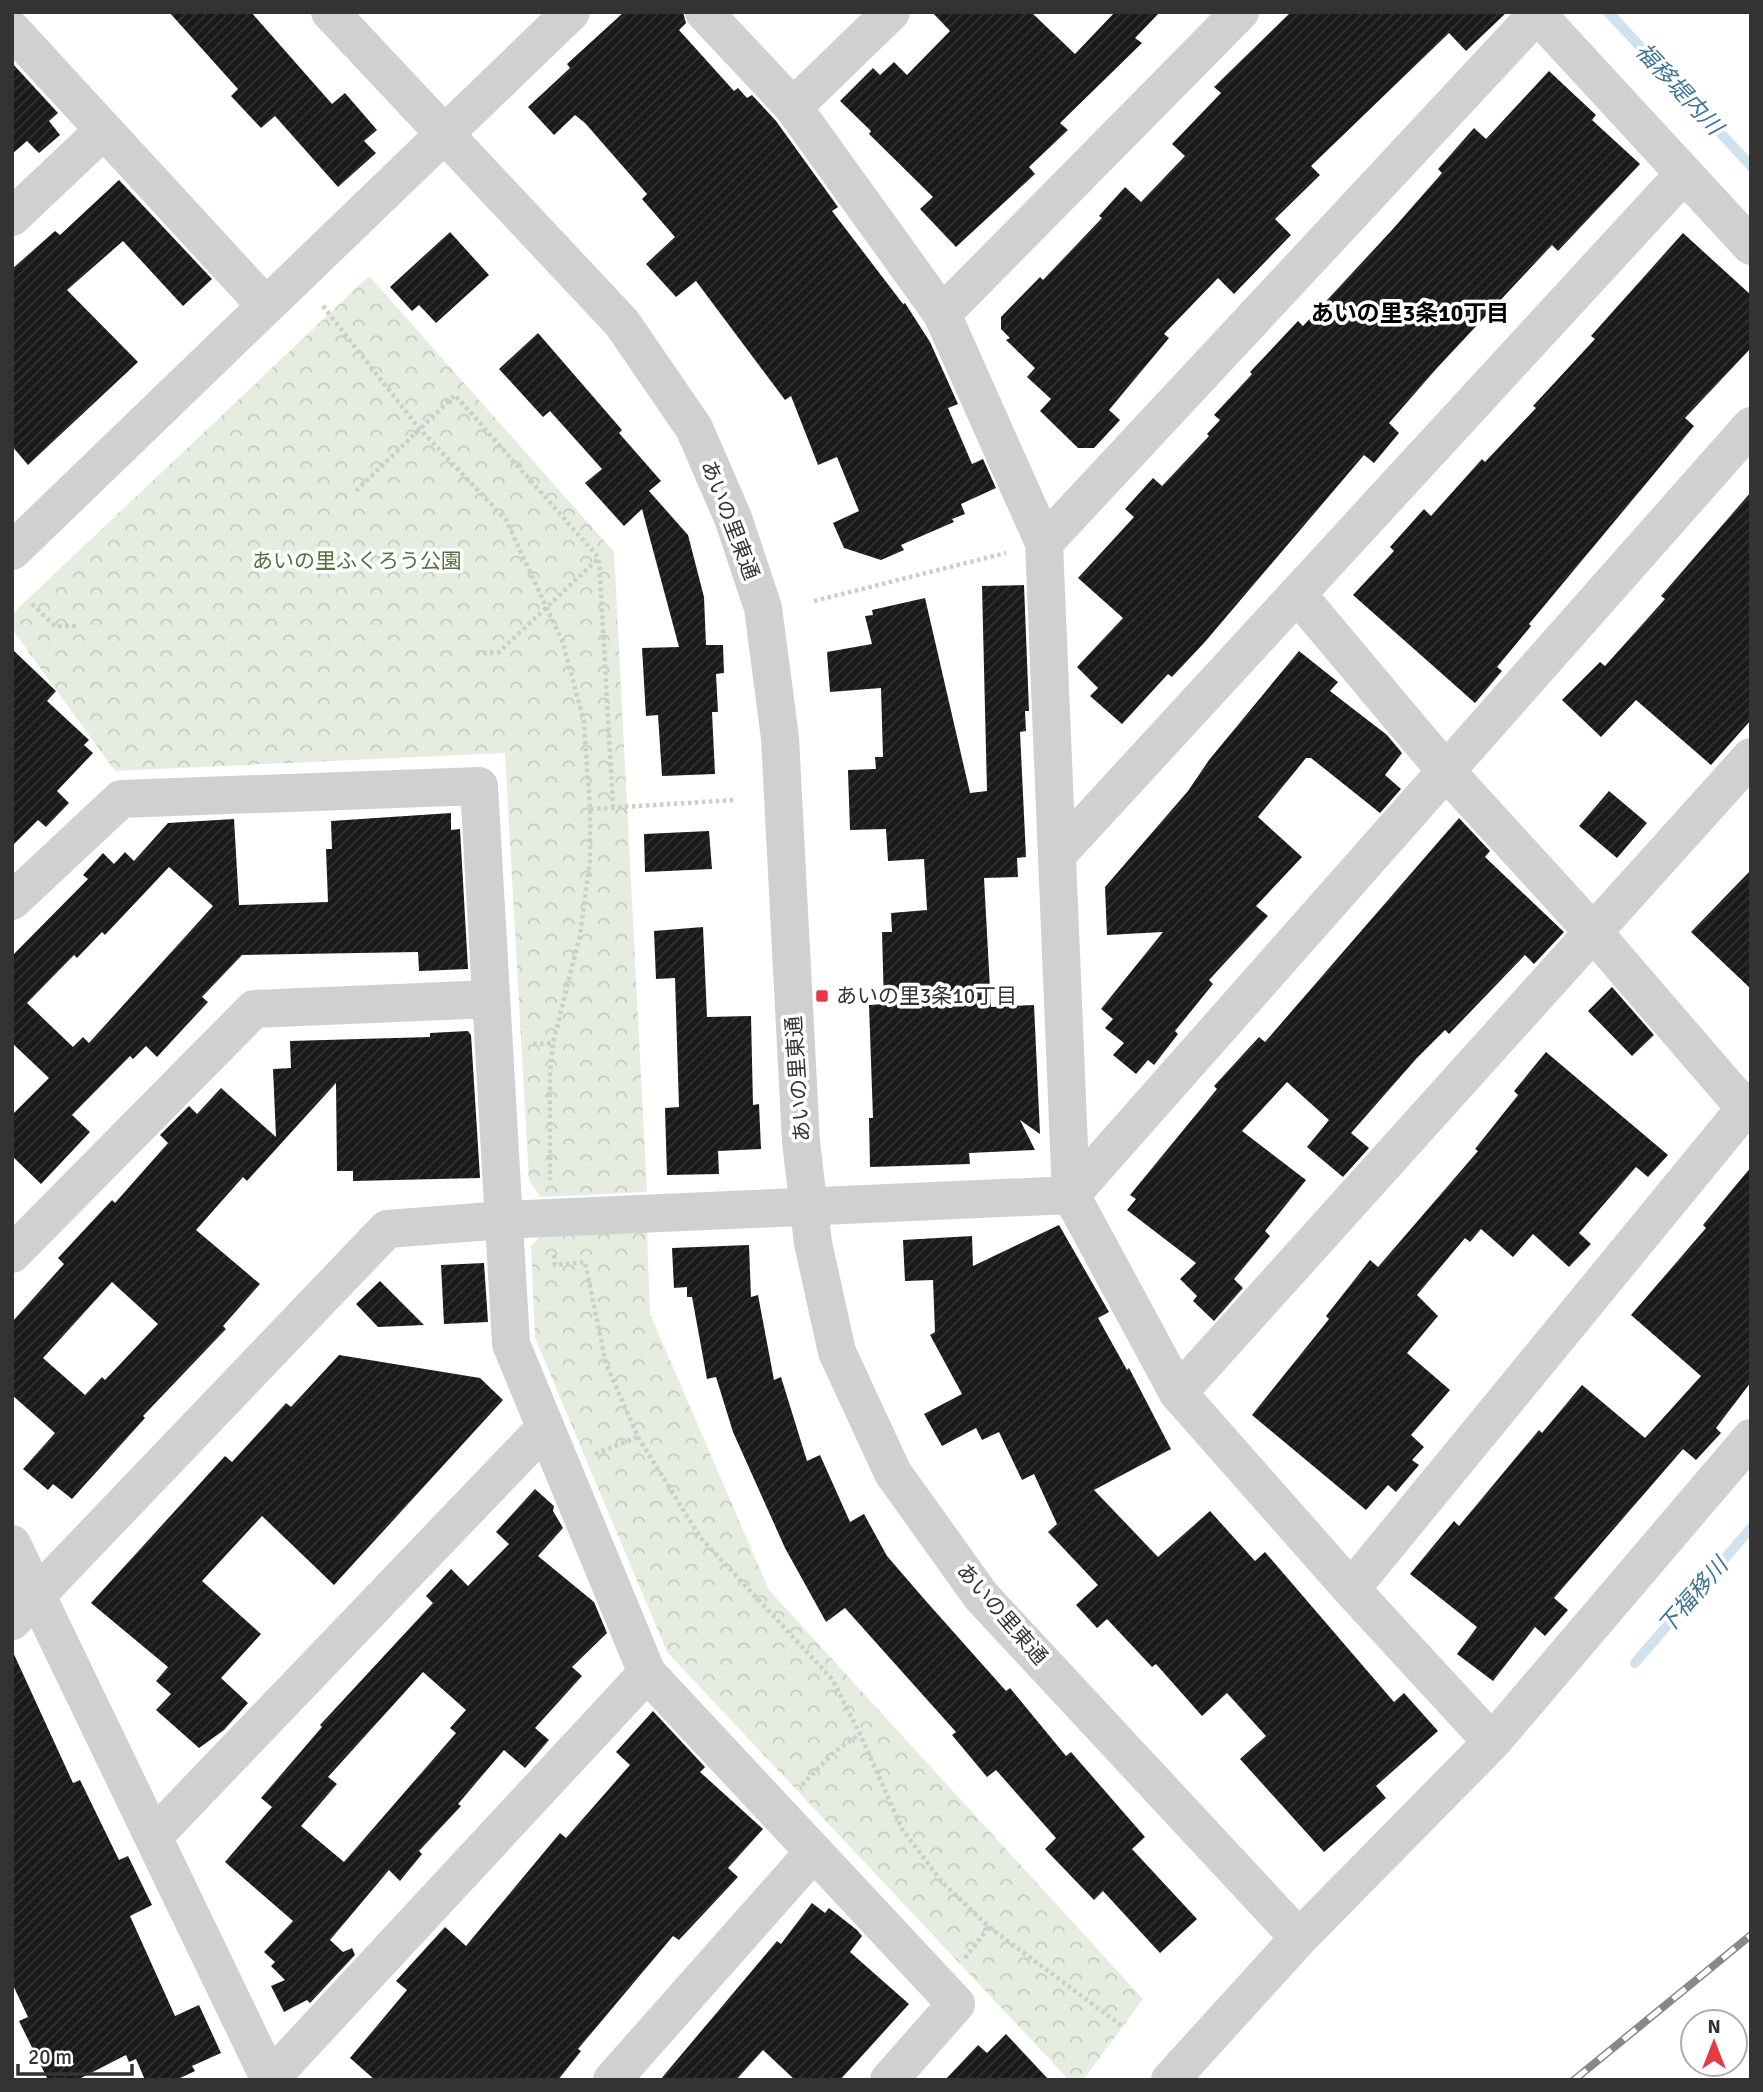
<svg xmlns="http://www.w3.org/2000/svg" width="1763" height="2092" viewBox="0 0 1763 2092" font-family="Signika,'Noto Sans JP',sans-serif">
	<defs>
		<pattern id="park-crowns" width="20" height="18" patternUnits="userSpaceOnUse" patternTransform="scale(1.75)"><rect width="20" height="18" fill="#e6ecdf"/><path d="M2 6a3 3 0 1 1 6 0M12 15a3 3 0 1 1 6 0" fill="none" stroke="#c6cbc0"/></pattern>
		<pattern id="building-hatch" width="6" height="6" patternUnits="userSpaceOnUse" patternTransform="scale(1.75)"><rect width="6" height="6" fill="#1a1a1a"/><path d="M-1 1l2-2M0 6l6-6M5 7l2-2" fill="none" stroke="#333"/></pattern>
	</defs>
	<rect width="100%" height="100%" fill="#fff"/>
	<path fill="url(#park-crowns)" d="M 369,276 L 614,552 L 647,1192 L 541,1197 L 529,1181 L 505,753 L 115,771 L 12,629 L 12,614 Z
		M 647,1231 L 650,1314 L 769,1590 L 1143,1999 L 1083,2080 L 1069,2080 L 667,1652 L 535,1338 L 531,1246 L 541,1236 Z"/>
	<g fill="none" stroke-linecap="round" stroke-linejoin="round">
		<path stroke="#cfe2ee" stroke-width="10" d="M 1608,12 L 1751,166
			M 1635,1663 L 1751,1528"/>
	</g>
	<path fill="url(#building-hatch)" fill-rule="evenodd" d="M 169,12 L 251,12 L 332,104 L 345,93 L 377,130 L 364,141 L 376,153 L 338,187 L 275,116 L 261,128 L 231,96 L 238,89 Z
		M 624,12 L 683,12 L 686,23 L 679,30 L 734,91 L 738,88 L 747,98 L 752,95 L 776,121 L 838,207 L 832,211 L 903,304 L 905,303 L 930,342 L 958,404 L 948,408 L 972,464 L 983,459 L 996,488 L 961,504 L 965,514 L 952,519 L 954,522 L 901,545 L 904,550 L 881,560 L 844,548 L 833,523 L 859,511 L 837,457 L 818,465 L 791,396 L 785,400 L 696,281 L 676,297 L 646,264 L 675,237 L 642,199 L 647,194 L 585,123 L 575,115 L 554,135 L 528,107 L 570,68 L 567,64 Z
		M 932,12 L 1031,12 L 1075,54 L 1115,12 L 1160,12 L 1135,38 L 1142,43 L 1060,123 L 1068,130 L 1029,167 L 1035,174 L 956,247 L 920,209 L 933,197 L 869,134 L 871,131 L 840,101 L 873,68 L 880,75 L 894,62 L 907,75 L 950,31 Z
		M 1291,12 L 1507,12 L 1466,51 L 1449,33 L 1311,166 L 1320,175 L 1275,219 L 1291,235 L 1234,294 L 1218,278 L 1164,334 L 1169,338 L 1109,410 L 1120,420 L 1094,448 L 1078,448 L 1040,411 L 1051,399 L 1027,377 L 1035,368 L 1006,340 L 1010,338 L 1001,329 L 1001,317 L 1040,277 L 1043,280 L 1102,218 L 1099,216 L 1125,187 L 1141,202 L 1185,156 L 1172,144 L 1221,93 L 1214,87 Z
		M 12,63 L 58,113 L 49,121 L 60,135 L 39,153 L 27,141 L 12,154 Z
		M 1549,71 L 1596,115 L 1592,120 L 1640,164 L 1558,251 L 1552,245 L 1437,368 L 1389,423 L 1399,433 L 1374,463 L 1364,455 L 1204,643 L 1172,677 L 1168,674 L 1122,724 L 1090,696 L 1098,688 L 1077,667 L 1123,618 L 1078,578 L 1134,517 L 1125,509 L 1153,478 L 1162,486 L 1209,436 L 1207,434 L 1220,420 L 1214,415 L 1252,374 L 1250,372 L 1298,321 L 1303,326 L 1392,230 L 1442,173 L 1438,169 L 1474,128 L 1486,139 Z
		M 119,180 L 212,279 L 183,306 L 123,241 L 67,290 L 138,362 L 28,465 L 12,446 L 12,269 L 55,231 L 60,235 Z
		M 450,232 L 489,275 L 436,323 L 419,305 L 412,311 L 390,287 Z
		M 1683,233 L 1751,295 L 1751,348 L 1685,418 L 1694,426 L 1529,624 L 1531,626 L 1497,667 L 1502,671 L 1475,703 L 1353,595 L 1394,551 L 1390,547 L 1424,509 L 1431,516 L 1482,459 L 1485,462 L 1536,408 L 1533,406 L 1595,339 L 1591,336 Z
		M 538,333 L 622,430 L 619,433 L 661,481 L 649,491 L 688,535 L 704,597 L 706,645 L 723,645 L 724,673 L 716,674 L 718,712 L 712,712 L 715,774 L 662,776 L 658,715 L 646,716 L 642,648 L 679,647 L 642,509 L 624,526 L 585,483 L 602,469 L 550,411 L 543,417 L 499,369 Z
		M 1751,492 L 1751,720 L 1711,765 L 1636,700 L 1601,737 L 1562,700 L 1600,662 L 1605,666 L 1665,599 L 1661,596 Z
		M 1024,585 L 1029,711 L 1025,711 L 1026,731 L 1020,732 L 1026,857 L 1017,858 L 1018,877 L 984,878 L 991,1007 L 1034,1005 L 1040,1134 L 1020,1120 L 1035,1150 L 969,1153 L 970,1164 L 870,1167 L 869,1118 L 873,1118 L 869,1005 L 884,1004 L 882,932 L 892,932 L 891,913 L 927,910 L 924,859 L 888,861 L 886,829 L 850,830 L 848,770 L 876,769 L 875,757 L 883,757 L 881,688 L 830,692 L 827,652 L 872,644 L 865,616 L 873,615 L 872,610 L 925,598 L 970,793 L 987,791 L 982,586 Z
		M 12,649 L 56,691 L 47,701 L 89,740 L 84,745 L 93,753 L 57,791 L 69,803 L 46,827 L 38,820 L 12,846 Z
		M 1299,651 L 1338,682 L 1330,691 L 1387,735 L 1402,753 L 1385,775 L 1401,789 L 1380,813 L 1311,758 L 1306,758 L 1258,817 L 1302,857 L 1256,906 L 1268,916 L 1209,980 L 1213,984 L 1175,1031 L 1178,1034 L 1154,1065 L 1148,1060 L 1136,1074 L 1113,1055 L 1124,1043 L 1105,1028 L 1113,1019 L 1101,1009 L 1163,932 L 1107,935 L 1105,887 L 1188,791 L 1209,760 Z
		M 1609,791 L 1647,823 L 1617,858 L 1579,826 Z
		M 451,813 L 451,830 L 460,829 L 468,969 L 419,971 L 418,952 L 242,955 L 202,997 L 208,1002 L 157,1057 L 146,1046 L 133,1059 L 130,1056 L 72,1115 L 90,1132 L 41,1184 L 12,1156 L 12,1115 L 49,1078 L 12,1043 L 12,956 L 88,879 L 83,875 L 103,853 L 114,864 L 125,852 L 134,861 L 168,823 L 234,819 L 239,905 L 328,902 L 326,849 L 332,849 L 331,821 ZM 169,867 L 213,906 L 89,1043 L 83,1037 L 73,1047 L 27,1003 L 74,955 L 77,958 L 102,932 L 105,935 Z
		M 1459,818 L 1490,851 L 1485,857 L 1564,932 L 1534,964 L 1525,955 L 1449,1034 L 1445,1030 L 1416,1059 L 1351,1133 L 1369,1148 L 1343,1177 L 1307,1147 L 1329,1120 L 1287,1082 L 1242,1131 L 1306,1180 L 1265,1231 L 1270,1236 L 1234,1279 L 1243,1288 L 1214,1321 L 1193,1301 L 1197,1296 L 1180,1279 L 1196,1263 L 1127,1210 L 1136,1199 L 1130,1195 L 1217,1089 L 1214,1086 L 1259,1037 L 1265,1042 Z
		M 709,831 L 712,869 L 645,872 L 644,834 Z
		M 1751,870 L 1751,989 L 1691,932 Z
		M 703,927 L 707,1017 L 751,1016 L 753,1105 L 759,1104 L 761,1149 L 718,1151 L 719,1174 L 667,1175 L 665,1108 L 679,1107 L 675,978 L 656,979 L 654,931 Z
		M 1612,987 L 1654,1035 L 1632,1056 L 1588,1011 Z
		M 468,1031 L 471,1035 L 480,1178 L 353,1181 L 353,1171 L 337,1171 L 336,1083 L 247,1181 L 243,1177 L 196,1230 L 260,1284 L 223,1326 L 226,1329 L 143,1416 L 145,1418 L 72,1499 L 53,1484 L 48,1490 L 23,1469 L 55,1433 L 12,1395 L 12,1322 L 64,1264 L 58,1258 L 112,1200 L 115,1203 L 168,1143 L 160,1135 L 189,1106 L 197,1114 L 221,1088 L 276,1137 L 273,1069 L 291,1068 L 290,1041 L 430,1037 L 430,1033 ZM 112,1282 L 158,1324 L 105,1380 L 102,1377 L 85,1395 L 43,1358 Z
		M 1546,1052 L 1668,1155 L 1648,1177 L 1636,1167 L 1579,1233 L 1591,1244 L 1569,1267 L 1533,1234 L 1513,1257 L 1481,1229 L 1470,1242 L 1465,1238 L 1417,1295 L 1438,1316 L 1407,1353 L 1450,1390 L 1411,1435 L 1424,1447 L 1412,1460 L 1419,1465 L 1396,1492 L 1388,1485 L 1366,1510 L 1252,1415 L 1329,1319 L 1326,1316 L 1370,1260 L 1378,1267 L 1478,1151 L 1475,1149 L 1518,1095 L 1514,1091 Z
		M 1751,1167 L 1751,1382 L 1716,1428 L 1721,1433 L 1696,1460 L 1683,1449 L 1554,1598 L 1568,1610 L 1545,1636 L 1535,1627 L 1493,1681 L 1457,1654 L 1477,1627 L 1410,1574 L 1454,1521 L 1459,1526 L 1539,1430 L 1542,1433 L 1582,1385 L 1645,1438 L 1701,1376 L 1631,1315 L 1706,1228 L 1703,1225 Z
		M 1059,1225 L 1109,1312 L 1098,1318 L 1127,1370 L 1129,1368 L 1171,1449 L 1094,1490 L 1158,1557 L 1210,1511 L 1255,1561 L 1265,1552 L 1394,1702 L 1404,1693 L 1438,1731 L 1376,1786 L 1386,1798 L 1324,1852 L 1240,1759 L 1266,1736 L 1227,1693 L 1202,1716 L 1156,1664 L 1152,1667 L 1107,1619 L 1097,1628 L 1076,1605 L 1098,1585 L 1048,1532 L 1057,1524 L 1034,1474 L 1022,1480 L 999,1432 L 982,1440 L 976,1428 L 942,1446 L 924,1414 L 962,1394 L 930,1335 L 935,1332 L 933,1280 L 905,1281 L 903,1240 L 972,1236 L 973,1266 Z
		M 749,1245 L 751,1297 L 758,1295 L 774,1380 L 781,1377 L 807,1461 L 820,1455 L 850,1522 L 864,1514 L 887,1556 L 925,1600 L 1006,1691 L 1010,1688 L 1066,1756 L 1071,1752 L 1145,1837 L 1132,1849 L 1197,1919 L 1160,1953 L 1103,1891 L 1094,1900 L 1045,1849 L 1056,1838 L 996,1770 L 987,1777 L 952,1735 L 956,1732 L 845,1608 L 826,1622 L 785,1548 L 733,1432 L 716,1377 L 707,1379 L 692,1297 L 687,1297 L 687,1287 L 674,1288 L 672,1248 Z
		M 484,1263 L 488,1322 L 444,1324 L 441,1265 Z
		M 380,1281 L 424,1325 L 378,1327 L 356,1304 Z
		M 339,1355 L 480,1378 L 503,1400 L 334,1585 L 262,1516 L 202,1581 L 261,1634 L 221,1678 L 248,1703 L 224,1730 L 199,1748 L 156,1710 L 171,1694 L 156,1681 L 168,1667 L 91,1603 L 225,1456 L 232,1462 L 286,1403 L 291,1407 Z
		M 535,1489 L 554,1506 L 553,1511 L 563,1528 L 538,1556 L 594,1602 L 607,1633 L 572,1667 L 582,1676 L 535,1728 L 549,1740 L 525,1768 L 504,1750 L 458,1804 L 461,1806 L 419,1851 L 422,1854 L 400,1881 L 389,1870 L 330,1940 L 343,1952 L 352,1948 L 355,1955 L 310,2003 L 307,2000 L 284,2012 L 271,1986 L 285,1980 L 271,1966 L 275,1962 L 264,1952 L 293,1921 L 225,1862 L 272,1807 L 261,1798 L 322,1727 L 320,1725 L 433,1603 L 426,1596 L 451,1569 L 468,1586 L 509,1544 L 496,1532 ZM 423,1672 L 466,1710 L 450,1728 L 456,1733 L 344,1862 L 301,1826 L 337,1784 L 328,1777 Z
		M 12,1650 L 73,1783 L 80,1780 L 119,1860 L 128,1856 L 152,1905 L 130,1916 L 175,2016 L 199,2005 L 221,2053 L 192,2066 L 195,2071 L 176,2080 L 145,2080 L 136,2059 L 129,2062 L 126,2055 L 77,2080 L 48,2080 L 19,2021 L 28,2017 L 12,1983 Z
		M 653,1711 L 705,1767 L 700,1772 L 763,1829 L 728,1868 L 738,1877 L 679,1940 L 673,1936 L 578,2049 L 581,2051 L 558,2080 L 375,2080 L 350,2058 L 407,1990 L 396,1981 L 445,1927 L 466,1946 L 560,1833 L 566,1838 L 630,1765 L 616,1752 Z
		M 812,1903 L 825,1913 L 829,1908 L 857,1930 L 862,1936 L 850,1952 L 909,2004 L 840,2080 L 795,2080 L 763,2050 L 736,2080 L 660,2080 L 777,1941 L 781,1944 Z
		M 1006,2034 L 1049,2080 L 945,2080 L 978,2045 L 987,2053 Z"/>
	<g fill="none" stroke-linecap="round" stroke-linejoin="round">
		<path stroke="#cdcdcd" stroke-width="4.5" stroke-dasharray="3.5 3.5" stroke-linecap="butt" d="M 323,306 L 418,427 L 506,520 L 563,643 L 584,722 L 590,809 L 590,860 L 580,935 L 553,1043 L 550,1072 L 550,1180
			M 356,491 L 455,395 L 599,558 L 613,806
			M 814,601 L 1006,553
			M 32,604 L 55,626 L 78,626
			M 476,653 L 499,652 L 599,558
			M 590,809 L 735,800
			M 533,1044 L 553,1043
			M 554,1255 L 555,1265 L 585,1262 L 606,1364 L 638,1437 L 700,1537 L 832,1679 L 860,1734 L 902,1829 L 942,1882 L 989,1927 L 1122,2026
			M 595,1454 L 638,1437
			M 802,1785 L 834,1752 L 860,1734
			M 965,1958 L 989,1927"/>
		<path stroke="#d0d0d0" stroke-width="38" d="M 330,12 L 622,323 L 694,428 L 733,518 L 763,608 L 780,738 L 801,1142 L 813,1243 L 837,1352 L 893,1473 L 981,1596 L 1299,1938 L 1170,2080
			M 704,12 L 793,107 L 942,314 L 1044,543 L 1071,1195 L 1178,1393 L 1351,1589 L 1492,1742
			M 1535,12 L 1751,246
			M 12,30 L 266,306
			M 793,107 L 891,12
			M 12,217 L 104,130
			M 942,314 L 1240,12
			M 1044,543 L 1537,14
			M 12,551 L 571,12
			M 1297,594 L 1444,769 L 1594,933 L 1751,1115
			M 1058,854 L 1683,175
			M 12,901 L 121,799 L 479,786 L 511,1344 L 647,1673 L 956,2004 L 889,2080
			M 12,1254 L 254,1009 L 491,999
			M 1178,1393 L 1751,757
			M 12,1544 L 270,2080
			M 1351,1589 L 1751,1101
			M 12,1621 L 387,1229 L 504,1220 L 1071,1195 L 1751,426
			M 153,1837 L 545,1428
			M 1299,1938 L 1492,1742 L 1751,1438
			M 269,2080 L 647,1673
			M 612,2080 L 814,1852"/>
		<defs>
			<path id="rail" d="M 1574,2080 L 1751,1935"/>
		</defs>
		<use href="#rail" stroke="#888" stroke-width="8"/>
		<use href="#rail" stroke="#fff" stroke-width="5" stroke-dasharray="16" stroke-linecap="butt"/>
	</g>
	<rect fill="#e63946" stroke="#fff" stroke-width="2.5" x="815" y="989" width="14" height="14" rx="3.5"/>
	<g text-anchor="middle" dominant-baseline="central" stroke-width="7" stroke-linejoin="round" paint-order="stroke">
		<g font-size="21" fill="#333" stroke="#fff">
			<text transform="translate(730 520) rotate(69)">あいの里東通</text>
			<text transform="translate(798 1079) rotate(-94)">あいの里東通</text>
			<text transform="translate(1002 1614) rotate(49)">あいの里東通</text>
		</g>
		<g font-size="21" fill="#56703f" stroke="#fff">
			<text x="357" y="561">あいの里ふくろう公園</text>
		</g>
		<g font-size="21" fill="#333" stroke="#fff" text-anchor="start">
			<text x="836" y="996">あいの里3条10丁目</text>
		</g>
		<g font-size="23" font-style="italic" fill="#3f7597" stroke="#fff">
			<text transform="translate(1679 89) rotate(47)">福移堤内川</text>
			<text transform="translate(1693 1596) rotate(-49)">下福移川</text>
		</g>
		<g font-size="23" font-weight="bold" fill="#000" stroke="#fff">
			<text x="1410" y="313">あいの里3条10丁目</text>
		</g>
	</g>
	<rect width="1763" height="2092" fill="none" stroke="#333333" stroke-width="28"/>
	<g transform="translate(1714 2043)"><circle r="33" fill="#ffffff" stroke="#adadad" stroke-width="2"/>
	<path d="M0-5L12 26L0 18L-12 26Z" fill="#e63946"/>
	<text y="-10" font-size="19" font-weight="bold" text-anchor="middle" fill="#333333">N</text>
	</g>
	<path d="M18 2064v10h114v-10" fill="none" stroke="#333333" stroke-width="3.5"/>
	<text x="28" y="2064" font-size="21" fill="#333333" stroke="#ffffff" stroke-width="5" paint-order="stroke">20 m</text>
</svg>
